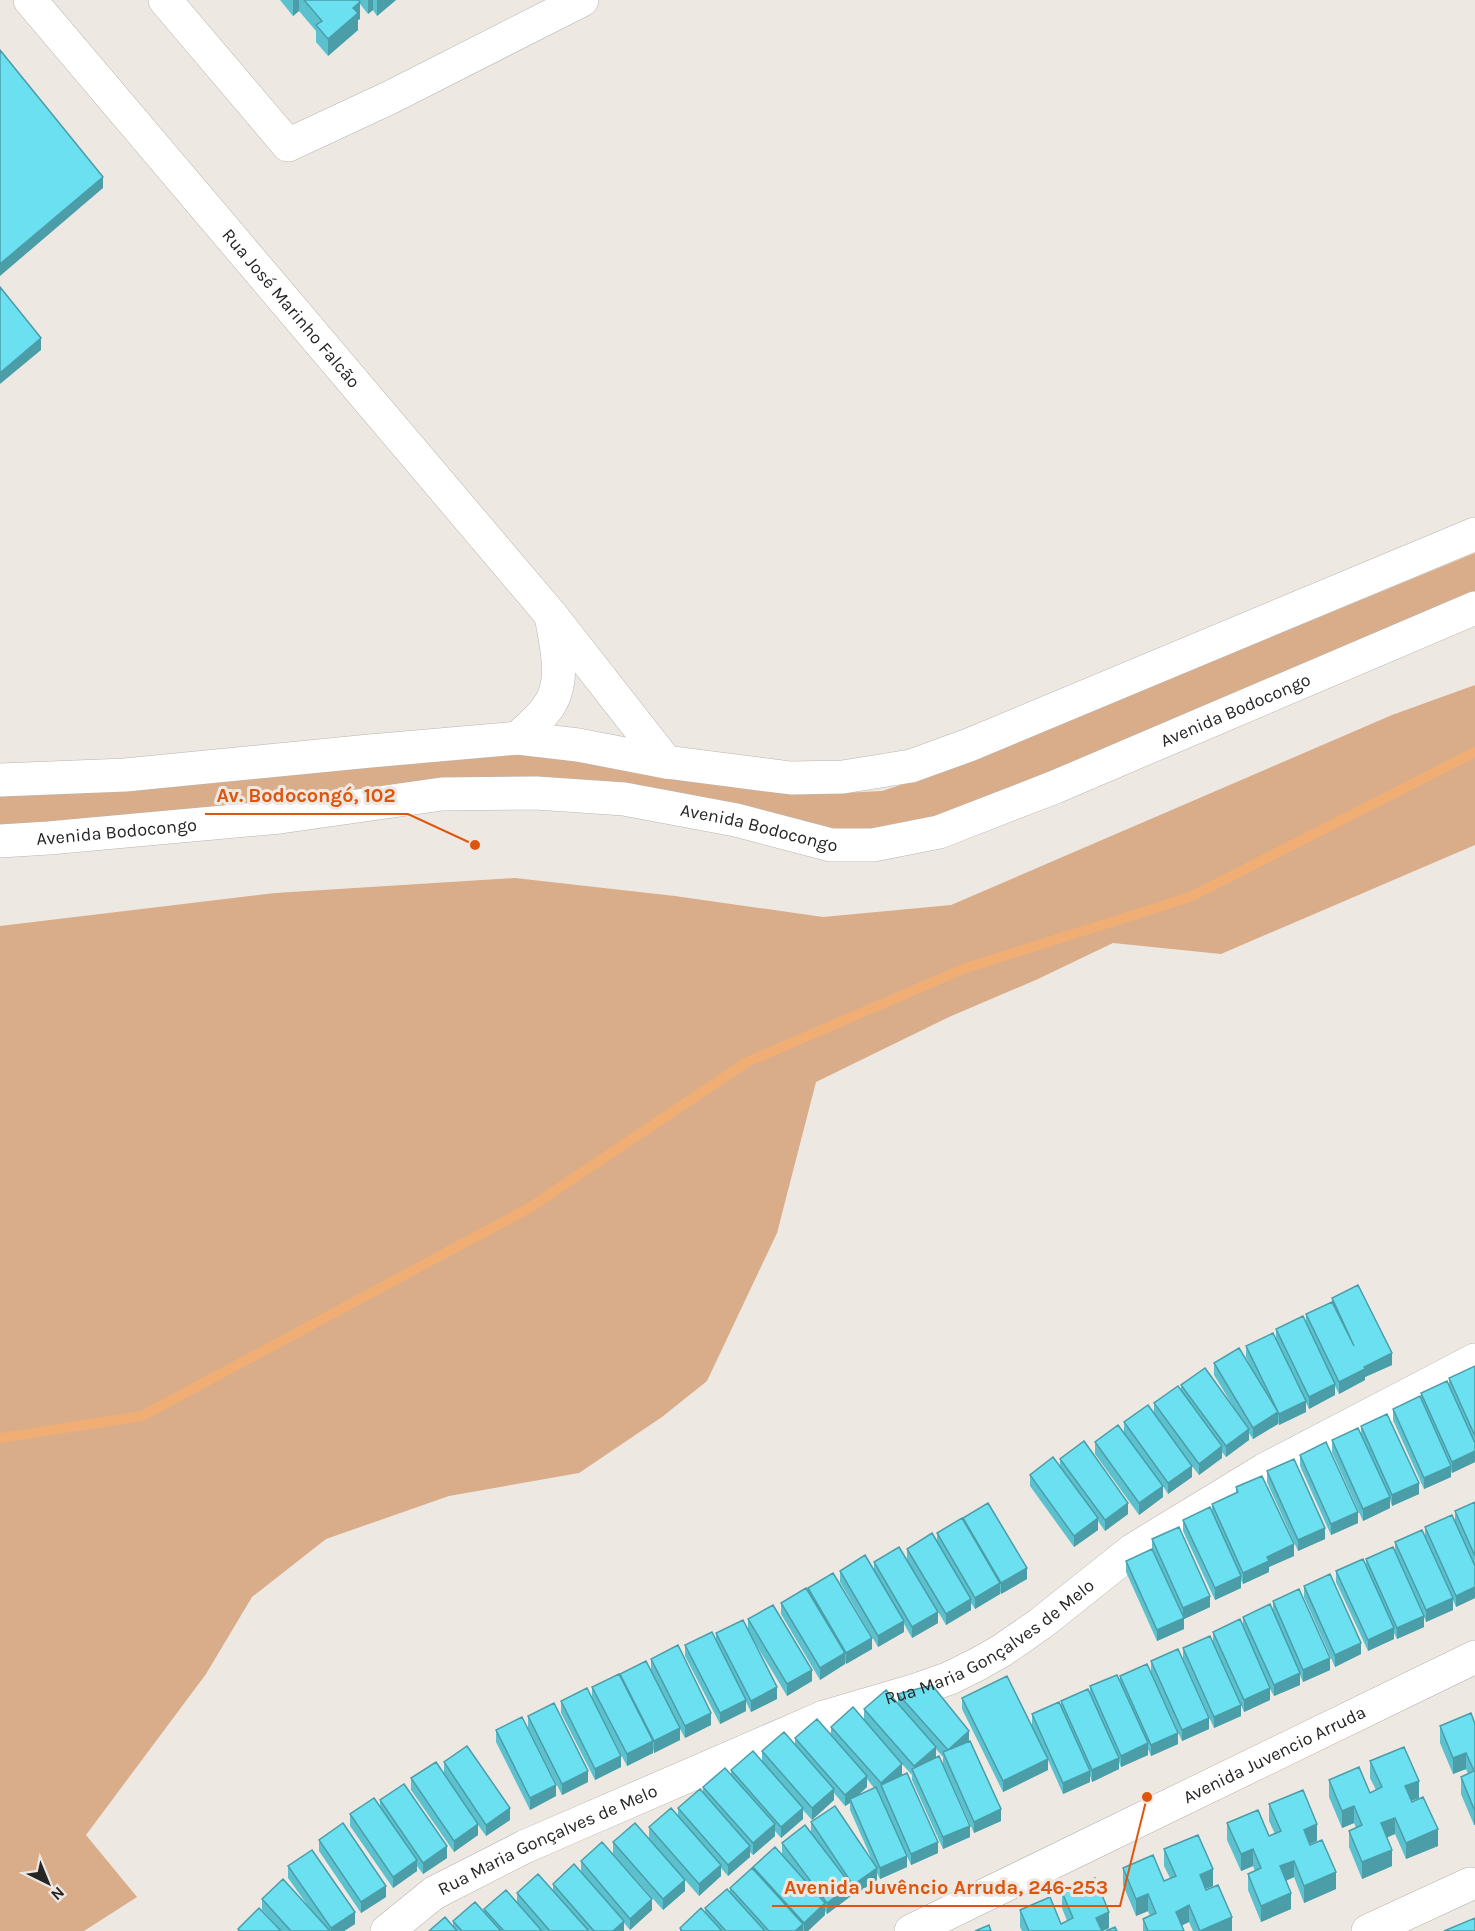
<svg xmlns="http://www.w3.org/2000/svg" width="1475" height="1931" viewBox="0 0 1475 1931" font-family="Karla,sans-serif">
	<rect width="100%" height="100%" fill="#eee8e3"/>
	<path fill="#d9ad8a" d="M 1475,553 L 1475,593 L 948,814 L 887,827 L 846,830 L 380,792 L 0,829 L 0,795 L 519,748 L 735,786 L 820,794 L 882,791 L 959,766 Z
		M 1475,685 L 1475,845 L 1221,954 L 1113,943 L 1038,979 L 949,1017 L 816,1082 L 777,1233 L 707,1381 L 662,1417 L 579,1473 L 449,1496 L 326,1539 L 252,1597 L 206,1674 L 86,1835 L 137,1897 L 84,1931 L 0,1931 L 0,926 L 275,893 L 515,878 L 675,896 L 823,917 L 951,905 L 1392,715 Z"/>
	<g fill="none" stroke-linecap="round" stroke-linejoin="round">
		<path stroke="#f0ad74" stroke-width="10" d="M 0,1438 L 142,1416 L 529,1208 L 747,1062 L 963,969 L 1190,897 L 1475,752"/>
		<defs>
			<g id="minor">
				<path id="s1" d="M 30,0 L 551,615 L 666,762"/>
				<path d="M 165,0 L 288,145 L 391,97 L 582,0"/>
				<path id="s2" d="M 387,1931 L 434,1893 L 524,1847 L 824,1717 L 916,1690 L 950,1678 L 978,1664 L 1001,1651 L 1040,1624 L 1133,1550 L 1264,1470 L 1475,1360"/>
				<path d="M 1368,1931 L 1470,1884"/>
			</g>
			<g id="tertiary">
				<path d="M 518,738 C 527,729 537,721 545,711 C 568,684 556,646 551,615"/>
				<path d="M 0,780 L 125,775 L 370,751 L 518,738 L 578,745 L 666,762 L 791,778 L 843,777 L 911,766 L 969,745 L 1475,534"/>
				<path id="s3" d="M 0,841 L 49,838 L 280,817 L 442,794 L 536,793 L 624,799 L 736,820 L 831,845 L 873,845 L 939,832 L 1055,787 L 1475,608"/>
				<path id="s4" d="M 911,1931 L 1475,1657"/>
			</g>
		</defs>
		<use href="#minor" stroke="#bab4af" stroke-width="34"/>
		<use href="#tertiary" stroke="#bab4af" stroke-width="34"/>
		<use href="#minor" stroke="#fff" stroke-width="33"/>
		<use href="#tertiary" stroke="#fff" stroke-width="33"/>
	</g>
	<path fill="#5cc1ce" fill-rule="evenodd" d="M 280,0 L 396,0 L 377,16 L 373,10 L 368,14 L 360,4 L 360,19 L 358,20 L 358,30 L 328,56 L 316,42 L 316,31 L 299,11 L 293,16 Z
		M 1332,1298 L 1392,1365 L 1365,1377 L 1365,1380 L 1339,1394 L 1335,1386 L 1335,1395 L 1309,1409 L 1293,1375 L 1306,1412 L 1279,1425 L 1278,1422 L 1278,1424 L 1253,1439 L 1249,1433 L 1249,1440 L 1226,1457 L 1222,1452 L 1222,1458 L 1199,1475 L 1188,1461 L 1192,1477 L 1168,1494 L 1163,1486 L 1163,1497 L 1139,1515 L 1095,1454 L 1095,1442 L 1124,1432 L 1124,1422 L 1154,1413 L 1154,1403 L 1181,1391 L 1181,1385 L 1233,1406 L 1214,1375 L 1214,1363 L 1254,1373 L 1246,1357 L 1246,1346 L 1276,1340 L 1276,1329 L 1306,1323 L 1306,1314 L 1332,1302 Z
		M 1475,1366 L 1475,1462 L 1452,1473 L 1451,1471 L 1451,1477 L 1424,1489 L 1393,1420 L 1393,1409 L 1421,1398 L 1421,1393 L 1449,1384 L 1449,1378 Z
		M 1361,1426 L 1419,1494 L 1392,1506 L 1390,1500 L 1390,1508 L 1363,1521 L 1332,1452 L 1332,1440 L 1361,1434 Z
		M 1300,1455 L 1358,1523 L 1331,1535 L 1300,1466 Z
		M 1060,1459 L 1128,1514 L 1105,1531 L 1098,1521 L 1098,1530 L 1074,1547 L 1030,1486 L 1030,1475 L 1060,1467 Z
		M 1267,1471 L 1325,1539 L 1298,1551 L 1267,1482 Z
		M 1236,1487 L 1294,1556 L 1269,1567 L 1269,1572 L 1243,1584 L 1241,1580 L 1241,1588 L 1215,1600 L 1183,1531 L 1183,1520 L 1212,1510 L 1212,1504 L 1236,1493 Z
		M 1475,1502 L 1475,1598 L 1456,1607 L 1453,1600 L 1453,1610 L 1426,1622 L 1418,1602 L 1424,1627 L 1397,1639 L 1394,1633 L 1394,1639 L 1368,1651 L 1336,1582 L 1336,1571 L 1366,1566 L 1366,1559 L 1395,1552 L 1395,1542 L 1425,1537 L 1425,1527 L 1455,1522 L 1455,1511 Z
		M 963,1518 L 1027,1579 L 1001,1594 L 1000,1592 L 1000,1594 L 975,1609 L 971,1603 L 971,1610 L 946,1625 L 907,1560 L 907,1549 L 937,1540 L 937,1533 L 963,1520 Z
		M 1152,1539 L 1210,1607 L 1184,1619 L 1184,1629 L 1157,1641 L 1126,1572 L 1126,1561 L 1152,1549 Z
		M 874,1562 L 938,1623 L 912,1638 L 904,1624 L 904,1632 L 878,1647 L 840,1582 L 840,1571 L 874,1571 Z
		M 1304,1586 L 1361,1654 L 1335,1667 L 1304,1597 Z
		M 808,1588 L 872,1649 L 846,1664 L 845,1662 L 845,1664 L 820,1680 L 781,1614 L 781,1603 L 808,1591 Z
		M 1273,1601 L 1330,1670 L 1303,1682 L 1300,1675 L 1300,1685 L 1274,1696 L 1270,1689 L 1270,1700 L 1244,1712 L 1241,1705 L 1241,1716 L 1214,1728 L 1183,1659 L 1183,1648 L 1213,1643 L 1213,1632 L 1243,1626 L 1243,1617 L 1273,1611 Z
		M 748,1619 L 812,1681 L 787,1696 L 748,1631 Z
		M 716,1633 L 777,1699 L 751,1712 L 746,1702 L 746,1711 L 720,1724 L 685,1656 L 685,1645 L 716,1642 Z
		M 651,1659 L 711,1725 L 685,1738 L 680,1729 L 680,1740 L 654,1753 L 653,1749 L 653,1753 L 627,1766 L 592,1698 L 592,1687 L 620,1677 L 620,1674 L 651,1670 Z
		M 1151,1661 L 1209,1729 L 1182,1741 L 1151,1672 Z
		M 1120,1676 L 1178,1744 L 1151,1756 L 1148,1749 L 1148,1755 L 1121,1767 L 1119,1762 L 1119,1769 L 1092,1782 L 1090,1776 L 1090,1782 L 1063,1794 L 1048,1760 L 1048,1770 L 1003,1792 L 962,1709 L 962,1698 L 1032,1726 L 1032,1714 L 1061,1707 L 1061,1701 L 1090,1695 L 1090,1686 L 1120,1681 Z
		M 898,1694 L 969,1741 L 1001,1821 L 974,1833 L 943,1764 L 943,1757 L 936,1749 L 936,1758 L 970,1837 L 943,1849 L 912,1780 L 912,1775 L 902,1764 L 902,1775 L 938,1853 L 911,1865 L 907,1856 L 907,1867 L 880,1879 L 877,1873 L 877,1880 L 853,1896 L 851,1893 L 851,1896 L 827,1914 L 825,1911 L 825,1915 L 808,1931 L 680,1931 L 680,1928 L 705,1913 L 705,1908 L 730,1892 L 730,1888 L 753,1869 L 753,1867 L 786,1860 L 782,1854 L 782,1843 L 811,1833 L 811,1822 L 872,1860 L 850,1810 L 850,1803 L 845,1806 L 834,1793 L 834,1800 L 812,1820 L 803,1810 L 803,1819 L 781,1838 L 775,1831 L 775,1836 L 753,1855 L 750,1852 L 750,1857 L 728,1876 L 721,1868 L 721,1876 L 699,1896 L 685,1880 L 685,1891 L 663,1910 L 613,1854 L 613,1842 L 649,1839 L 649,1827 L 678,1816 L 678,1808 L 703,1792 L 703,1787 L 731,1775 L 731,1770 L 762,1761 L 762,1751 L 795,1745 L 795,1738 L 831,1734 L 831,1727 L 864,1720 L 864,1709 L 898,1703 ZM 867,1779 L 874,1788 L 858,1795 L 867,1787 Z
		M 561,1701 L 621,1767 L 595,1780 L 561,1713 Z
		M 528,1716 L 588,1782 L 562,1795 L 528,1728 Z
		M 1475,1724 L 1474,1825 L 1461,1794 L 1461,1777 L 1468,1774 L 1466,1769 L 1453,1774 L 1440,1743 L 1440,1726 Z
		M 496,1730 L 556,1796 L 530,1810 L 496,1742 Z
		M 1370,1761 L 1419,1798 L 1411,1801 L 1438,1846 L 1406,1859 L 1395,1834 L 1387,1837 L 1392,1866 L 1362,1879 L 1349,1847 L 1349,1831 L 1356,1828 L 1354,1823 L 1342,1828 L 1329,1797 L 1329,1780 L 1370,1793 L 1376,1790 L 1370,1778 Z
		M 444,1762 L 510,1820 L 486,1836 L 478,1825 L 478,1835 L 454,1852 L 411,1790 L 411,1778 L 444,1773 Z
		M 380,1800 L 447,1858 L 423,1874 L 417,1866 L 417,1871 L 393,1888 L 350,1826 L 350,1814 L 380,1806 Z
		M 1269,1804 L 1317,1841 L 1310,1844 L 1336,1889 L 1304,1903 L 1294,1877 L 1286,1881 L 1291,1909 L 1261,1922 L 1248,1890 L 1248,1874 L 1255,1871 L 1253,1866 L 1241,1871 L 1227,1840 L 1227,1823 L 1269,1836 L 1275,1834 L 1269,1821 Z
		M 319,1840 L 386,1897 L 361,1913 L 319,1851 Z
		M 1164,1849 L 1213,1886 L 1205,1889 L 1232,1931 L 1193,1931 L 1189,1922 L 1181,1926 L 1184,1931 L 1143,1931 L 1143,1919 L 1150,1916 L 1148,1911 L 1136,1916 L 1123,1885 L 1123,1868 L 1164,1881 L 1170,1878 L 1164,1866 Z
		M 581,1861 L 652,1910 L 630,1930 L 624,1923 L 624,1931 L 429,1931 L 453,1927 L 453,1921 L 484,1912 L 484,1909 L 517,1901 L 517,1893 L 553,1890 L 553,1884 L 581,1871 Z
		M 288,1866 L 355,1924 L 344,1931 L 238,1931 L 238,1929 L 276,1925 L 262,1910 L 262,1899 L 308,1906 L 288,1878 Z
		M 1062,1892 L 1109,1928 L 1103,1931 L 1022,1931 L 1020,1927 L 1020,1910 L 1061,1924 L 1067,1921 L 1062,1908 Z"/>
	<path fill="#4b9da8" d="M 293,0 L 299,0 L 299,11 L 293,16 Z
		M 368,0 L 373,0 L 373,10 L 368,14 Z
		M 377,0 L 396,0 L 377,16 Z
		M 360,2 L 360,19 L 358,20 L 358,30 L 328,56 L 328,39 L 353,8 Z
		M 103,177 L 103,188 L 0,276 L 0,264 Z
		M 41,338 L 41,350 L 0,384 L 0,373 Z
		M 1392,1353 L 1392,1365 L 1365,1377 L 1365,1380 L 1339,1394 L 1339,1382 L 1364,1367 Z
		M 1335,1384 L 1335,1395 L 1309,1409 L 1309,1397 Z
		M 1306,1401 L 1306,1412 L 1279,1425 L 1279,1414 Z
		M 1278,1412 L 1278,1424 L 1253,1439 L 1253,1428 Z
		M 1249,1429 L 1249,1440 L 1226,1457 L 1226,1446 Z
		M 1222,1446 L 1222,1458 L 1199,1475 L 1199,1464 Z
		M 1475,1451 L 1475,1462 L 1452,1473 L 1452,1462 Z
		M 1192,1466 L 1192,1477 L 1168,1494 L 1168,1483 Z
		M 1451,1466 L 1451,1477 L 1424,1489 L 1424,1478 Z
		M 1419,1483 L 1419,1494 L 1392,1506 L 1392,1495 Z
		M 1163,1486 L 1163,1497 L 1139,1515 L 1139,1503 Z
		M 1390,1497 L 1390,1508 L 1363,1521 L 1363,1509 Z
		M 1128,1503 L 1128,1514 L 1105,1531 L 1105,1520 Z
		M 1358,1512 L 1358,1523 L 1331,1535 L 1331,1524 Z
		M 1098,1518 L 1098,1530 L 1074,1547 L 1074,1536 Z
		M 1325,1528 L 1325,1539 L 1298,1551 L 1298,1540 Z
		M 1294,1544 L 1294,1556 L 1269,1567 L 1269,1572 L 1243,1584 L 1243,1573 L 1267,1557 Z
		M 1027,1568 L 1027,1579 L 1001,1594 L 1001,1583 Z
		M 1241,1576 L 1241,1588 L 1215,1600 L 1215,1588 Z
		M 1000,1583 L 1000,1594 L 975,1609 L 975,1598 Z
		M 1475,1587 L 1475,1598 L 1456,1607 L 1456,1596 Z
		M 1210,1596 L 1210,1607 L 1184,1619 L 1184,1629 L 1157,1641 L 1157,1630 L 1183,1618 L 1183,1608 Z
		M 1453,1598 L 1453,1610 L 1426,1622 L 1426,1610 Z
		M 971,1599 L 971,1610 L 946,1625 L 946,1614 Z
		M 938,1612 L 938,1623 L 912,1638 L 912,1627 Z
		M 1424,1616 L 1424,1627 L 1397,1639 L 1397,1628 Z
		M 904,1621 L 904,1632 L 878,1647 L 878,1636 Z
		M 1394,1628 L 1394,1639 L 1368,1651 L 1368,1640 Z
		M 872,1638 L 872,1649 L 846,1664 L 846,1653 Z
		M 1361,1643 L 1361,1654 L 1335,1667 L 1335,1655 Z
		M 845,1653 L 845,1664 L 820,1680 L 820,1668 Z
		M 1330,1658 L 1330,1670 L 1303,1682 L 1303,1670 Z
		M 812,1670 L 812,1681 L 787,1696 L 787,1684 Z
		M 1300,1673 L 1300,1685 L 1274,1696 L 1274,1685 Z
		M 777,1687 L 777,1699 L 751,1712 L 751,1701 Z
		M 1270,1688 L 1270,1700 L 1244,1712 L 1244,1700 Z
		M 746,1700 L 746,1711 L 720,1724 L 720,1713 Z
		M 1241,1705 L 1241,1716 L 1214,1728 L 1214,1717 Z
		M 711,1713 L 711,1725 L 685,1738 L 685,1726 Z
		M 1209,1718 L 1209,1729 L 1182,1741 L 1182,1730 Z
		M 680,1728 L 680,1740 L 654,1753 L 654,1741 Z
		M 969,1731 L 969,1742 L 948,1750 Z
		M 1178,1733 L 1178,1744 L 1151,1756 L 1151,1745 Z
		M 653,1741 L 653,1753 L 627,1766 L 627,1754 Z
		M 1148,1743 L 1148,1755 L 1121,1767 L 1121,1756 Z
		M 936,1747 L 936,1758 L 914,1774 L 914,1766 Z
		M 1466,1753 L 1466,1769 L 1453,1774 L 1453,1758 Z
		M 621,1756 L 621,1767 L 595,1780 L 595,1769 Z
		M 1119,1758 L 1119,1769 L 1092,1782 L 1092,1770 Z
		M 1048,1759 L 1048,1770 L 1003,1792 L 1003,1781 Z
		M 902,1764 L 902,1775 L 881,1785 L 881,1783 Z
		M 588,1771 L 588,1782 L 562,1795 L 562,1784 Z
		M 1090,1771 L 1090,1782 L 1063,1794 L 1063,1783 Z
		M 867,1776 L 867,1787 L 851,1802 L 850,1799 L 850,1803 L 845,1806 L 845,1795 Z
		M 1419,1781 L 1419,1798 L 1405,1803 L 1405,1786 Z
		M 556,1785 L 556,1796 L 530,1810 L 530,1798 Z
		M 834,1789 L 834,1800 L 812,1820 L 812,1808 Z
		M 1354,1806 L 1354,1823 L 1342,1828 L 1342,1811 Z
		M 510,1808 L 510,1820 L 486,1836 L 486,1825 Z
		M 803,1808 L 803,1819 L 781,1838 L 781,1827 Z
		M 1475,1808 L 1475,1825 L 1474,1825 L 1474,1809 Z
		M 1001,1809 L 1001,1821 L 974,1833 L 974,1822 Z
		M 1395,1818 L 1395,1834 L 1381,1840 L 1381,1823 Z
		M 478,1824 L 478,1835 L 454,1852 L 454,1841 Z
		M 775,1824 L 775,1836 L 753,1855 L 753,1843 Z
		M 1317,1824 L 1317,1841 L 1304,1846 L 1304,1830 Z
		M 970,1826 L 970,1837 L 943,1849 L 943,1837 Z
		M 1438,1829 L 1438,1846 L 1406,1859 L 1406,1843 Z
		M 938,1842 L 938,1853 L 911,1865 L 911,1854 Z
		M 447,1846 L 447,1858 L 423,1874 L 423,1863 Z
		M 750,1846 L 750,1857 L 728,1876 L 728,1865 Z
		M 1253,1849 L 1253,1866 L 1241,1871 L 1241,1854 Z
		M 1392,1850 L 1392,1866 L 1362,1879 L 1362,1862 Z
		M 907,1856 L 907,1867 L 880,1879 L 880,1868 Z
		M 417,1860 L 417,1871 L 393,1888 L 393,1877 Z
		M 1294,1861 L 1294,1877 L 1280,1883 L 1280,1866 Z
		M 721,1865 L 721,1876 L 699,1896 L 699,1884 Z
		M 877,1868 L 877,1880 L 853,1896 L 853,1885 Z
		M 1213,1869 L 1213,1886 L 1200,1891 L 1200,1875 Z
		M 1336,1872 L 1336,1889 L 1304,1903 L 1304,1886 Z
		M 685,1880 L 685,1891 L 663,1910 L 663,1899 Z
		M 851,1885 L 851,1896 L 827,1914 L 827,1903 Z
		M 386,1886 L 386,1897 L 361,1913 L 361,1902 Z
		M 1291,1893 L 1291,1909 L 1261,1922 L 1261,1906 Z
		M 1148,1894 L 1148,1911 L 1136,1916 L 1136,1899 Z
		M 652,1899 L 652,1910 L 630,1930 L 630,1919 Z
		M 825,1903 L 825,1915 L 808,1931 L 804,1931 L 804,1923 Z
		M 1189,1905 L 1189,1922 L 1176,1928 L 1176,1912 Z
		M 355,1912 L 355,1924 L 344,1931 L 331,1931 L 331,1928 Z
		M 1109,1912 L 1109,1928 L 1103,1931 L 1096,1931 L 1096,1918 Z
		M 1232,1917 L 1232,1931 L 1200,1931 Z
		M 624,1921 L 624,1931 L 613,1931 Z
		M 803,1924 L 803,1931 L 795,1931 Z"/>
	<path fill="#6be0f0" stroke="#4b9da8" stroke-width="1.5" d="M 304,0 L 358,0 L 360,2 L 353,8 L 358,13 L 328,39 L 316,25 L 322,21 Z
		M 0,50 L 103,177 L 0,264 Z
		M 0,287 L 41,338 L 0,373 Z
		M 1358,1285 L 1392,1353 L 1364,1367 L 1365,1369 L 1339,1382 L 1306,1314 L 1332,1302 L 1354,1346 L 1332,1298 Z
		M 1303,1316 L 1335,1384 L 1309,1397 L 1276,1329 Z
		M 1273,1333 L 1306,1401 L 1279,1414 L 1246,1346 Z
		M 1239,1348 L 1278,1412 L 1253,1428 L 1214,1363 Z
		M 1475,1366 L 1475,1436 L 1449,1378 Z
		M 1205,1368 L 1249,1429 L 1226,1446 L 1181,1385 Z
		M 1447,1381 L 1475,1443 L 1475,1451 L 1452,1462 L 1421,1393 Z
		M 1178,1386 L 1222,1446 L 1199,1464 L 1154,1403 Z
		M 1420,1396 L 1451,1466 L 1424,1478 L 1393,1409 Z
		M 1148,1405 L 1192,1466 L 1168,1483 L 1124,1422 Z
		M 1387,1414 L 1419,1483 L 1392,1495 L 1361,1426 Z
		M 1118,1425 L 1163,1486 L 1139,1503 L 1095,1442 Z
		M 1358,1428 L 1390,1497 L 1363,1509 L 1332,1440 Z
		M 1084,1441 L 1128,1503 L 1105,1520 L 1060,1459 Z
		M 1326,1442 L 1358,1512 L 1331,1524 L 1300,1455 Z
		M 1053,1457 L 1098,1518 L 1074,1536 L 1030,1475 Z
		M 1294,1459 L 1325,1528 L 1298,1540 L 1267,1471 Z
		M 1262,1476 L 1294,1544 L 1267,1557 L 1269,1561 L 1243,1573 L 1212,1504 L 1238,1492 L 1236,1487 Z
		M 1475,1502 L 1475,1556 L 1455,1511 Z
		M 988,1503 L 1027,1568 L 1001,1583 L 963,1518 Z
		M 1210,1507 L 1241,1576 L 1215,1588 L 1183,1520 Z
		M 1452,1515 L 1475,1566 L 1475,1587 L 1456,1596 L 1425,1527 Z
		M 962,1518 L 1000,1583 L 975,1598 L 937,1533 Z
		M 1179,1527 L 1210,1596 L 1183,1608 L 1152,1539 Z
		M 1422,1530 L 1453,1598 L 1426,1610 L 1395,1542 Z
		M 932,1533 L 971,1599 L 946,1614 L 907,1549 Z
		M 899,1547 L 938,1612 L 912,1627 L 874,1562 Z
		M 1393,1547 L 1424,1616 L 1397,1628 L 1366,1559 Z
		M 1152,1549 L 1184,1618 L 1157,1630 L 1126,1561 Z
		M 865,1555 L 904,1621 L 878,1636 L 840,1571 Z
		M 1363,1559 L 1394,1628 L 1368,1640 L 1336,1571 Z
		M 833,1573 L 872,1638 L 846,1653 L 808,1588 Z
		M 1330,1574 L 1361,1643 L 1335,1655 L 1304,1586 Z
		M 806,1588 L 845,1653 L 820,1668 L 781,1603 Z
		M 1299,1589 L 1330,1658 L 1303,1670 L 1273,1601 Z
		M 1270,1604 L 1300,1673 L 1274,1685 L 1243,1617 Z
		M 773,1605 L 812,1670 L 787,1684 L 748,1619 Z
		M 1240,1619 L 1270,1688 L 1244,1700 L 1213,1632 Z
		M 743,1620 L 777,1687 L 751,1701 L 716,1633 Z
		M 712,1632 L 746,1700 L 720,1713 L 685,1645 Z
		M 1210,1636 L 1241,1705 L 1214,1717 L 1183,1648 Z
		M 678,1645 L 711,1713 L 685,1726 L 651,1659 Z
		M 1178,1649 L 1209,1718 L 1182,1730 L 1151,1661 Z
		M 646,1661 L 680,1728 L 654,1741 L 620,1674 Z
		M 1147,1664 L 1178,1733 L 1151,1745 L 1120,1676 Z
		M 619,1674 L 653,1741 L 627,1754 L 592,1687 Z
		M 1117,1675 L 1148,1743 L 1121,1756 L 1090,1686 Z
		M 1007,1676 L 1048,1759 L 1003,1781 L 962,1698 Z
		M 932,1685 L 969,1731 L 948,1750 L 970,1741 L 1001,1809 L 974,1822 L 943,1752 L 948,1750 L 898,1694 Z
		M 587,1688 L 621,1756 L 595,1769 L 561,1701 Z
		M 1088,1689 L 1119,1758 L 1092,1770 L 1061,1701 Z
		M 886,1690 L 936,1747 L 914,1766 L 864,1709 Z
		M 1059,1702 L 1090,1771 L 1063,1783 L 1032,1714 Z
		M 554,1703 L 588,1771 L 562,1784 L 528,1716 Z
		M 853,1707 L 902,1764 L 881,1783 L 831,1727 Z
		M 1471,1713 L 1475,1724 L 1475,1808 L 1474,1809 L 1461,1777 L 1474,1771 L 1466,1753 L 1453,1758 L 1440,1726 Z
		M 522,1717 L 556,1785 L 530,1798 L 496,1730 Z
		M 817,1719 L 867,1776 L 845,1795 L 795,1738 Z
		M 784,1732 L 834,1789 L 812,1808 L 762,1751 Z
		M 467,1746 L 510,1808 L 486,1825 L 444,1762 Z
		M 1404,1747 L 1419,1781 L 1405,1786 L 1412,1802 L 1423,1797 L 1438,1829 L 1406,1843 L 1395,1818 L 1381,1823 L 1392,1850 L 1362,1862 L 1349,1831 L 1362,1825 L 1354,1806 L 1342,1811 L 1329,1780 L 1359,1767 L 1370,1793 L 1382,1787 L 1370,1761 Z
		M 753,1751 L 803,1808 L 781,1827 L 731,1770 Z
		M 939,1756 L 970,1826 L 943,1837 L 912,1769 Z
		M 436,1762 L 478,1824 L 454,1841 L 411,1778 Z
		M 725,1768 L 775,1824 L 753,1843 L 703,1787 Z
		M 907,1773 L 938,1842 L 911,1854 L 881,1785 Z
		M 404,1784 L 447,1846 L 423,1863 L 380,1800 Z
		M 876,1787 L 907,1856 L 880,1868 L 850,1799 Z
		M 700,1789 L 750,1846 L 728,1865 L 678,1808 Z
		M 1303,1790 L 1317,1824 L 1304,1830 L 1310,1845 L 1322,1840 L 1336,1872 L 1304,1886 L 1294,1861 L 1280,1866 L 1291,1893 L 1261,1906 L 1248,1874 L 1261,1868 L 1253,1849 L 1241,1854 L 1227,1823 L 1258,1810 L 1269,1836 L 1281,1831 L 1269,1804 Z
		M 374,1798 L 417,1860 L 393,1877 L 350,1814 Z
		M 835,1806 L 877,1868 L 853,1885 L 811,1822 Z
		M 671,1808 L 721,1865 L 699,1884 L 649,1827 Z
		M 343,1823 L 386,1886 L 361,1902 L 319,1840 Z
		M 635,1823 L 685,1880 L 663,1899 L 613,1842 Z
		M 805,1825 L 851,1885 L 827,1903 L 782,1843 Z
		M 1198,1835 L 1213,1869 L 1200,1875 L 1206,1890 L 1218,1885 L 1232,1917 L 1200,1931 L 1189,1905 L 1176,1912 L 1184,1931 L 1148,1931 L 1143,1919 L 1156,1913 L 1148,1894 L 1136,1899 L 1123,1868 L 1153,1855 L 1164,1881 L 1176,1876 L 1164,1849 Z
		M 602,1842 L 652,1899 L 630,1919 L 581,1861 Z
		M 775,1847 L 825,1903 L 804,1923 L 753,1867 Z
		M 312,1850 L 355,1912 L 331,1928 L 288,1866 Z
		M 574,1864 L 624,1921 L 613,1931 L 594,1931 L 553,1884 Z
		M 752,1868 L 803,1924 L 795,1931 L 769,1931 L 730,1888 Z
		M 538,1874 L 588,1930 L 588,1931 L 550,1931 L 517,1893 Z
		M 1095,1878 L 1109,1912 L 1096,1918 L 1102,1931 L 1029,1931 L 1020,1910 L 1050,1897 L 1061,1924 L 1073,1918 L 1062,1892 Z
		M 283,1879 L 330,1931 L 291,1931 L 262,1899 Z
		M 727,1889 L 765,1931 L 726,1931 L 705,1908 Z
		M 506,1890 L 542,1931 L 504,1931 L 484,1909 Z
		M 475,1902 L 501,1931 L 462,1931 L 453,1921 Z
		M 259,1908 L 281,1931 L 240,1931 L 238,1929 Z
		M 701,1908 L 722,1931 L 682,1931 L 680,1928 Z
		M 445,1917 L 457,1931 L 429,1931 Z
		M 1475,1918 L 1475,1931 L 1444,1931 Z
		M 989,1925 L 991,1931 L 975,1931 Z
		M 1115,1927 L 1117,1931 L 1106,1931 Z"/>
	<g text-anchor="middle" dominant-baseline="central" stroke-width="6" stroke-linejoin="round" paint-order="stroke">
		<g font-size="18" fill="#282624" stroke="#eee8e3">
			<text stroke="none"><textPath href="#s1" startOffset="404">Rua José Marinho Falcão</textPath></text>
			<text stroke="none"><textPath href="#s3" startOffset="1269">Avenida Bodocongo</textPath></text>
			<text stroke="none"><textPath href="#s3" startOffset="765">Avenida Bodocongo</textPath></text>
			<text stroke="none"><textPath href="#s3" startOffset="117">Avenida Bodocongo</textPath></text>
			<text stroke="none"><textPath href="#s2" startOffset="672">Rua Maria Gonçalves de Melo</textPath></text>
			<text stroke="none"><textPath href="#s4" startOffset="404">Avenida Juvencio Arruda</textPath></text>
			<text stroke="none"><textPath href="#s2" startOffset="186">Rua Maria Gonçalves de Melo</textPath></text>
		</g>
	</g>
	<path fill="none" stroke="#de560d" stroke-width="2" d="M475 845L408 814H205M1147 1797L1120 1906H772"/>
	<g fill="#de560d" stroke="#eee8e3" stroke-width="2">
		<circle cx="475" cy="845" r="6"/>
		<circle cx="1147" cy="1797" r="6"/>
	</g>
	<g font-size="20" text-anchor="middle" font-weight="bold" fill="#de560d" stroke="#eee8e3" stroke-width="6" stroke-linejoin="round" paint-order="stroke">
		<text x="306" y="802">Av. Bodocongó, 102</text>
		<text x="946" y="1894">Avenida Juvêncio Arruda, 246-253</text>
	</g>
	<g transform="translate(48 1883) rotate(137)" stroke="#eee8e3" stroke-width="4.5" paint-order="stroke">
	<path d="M0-4.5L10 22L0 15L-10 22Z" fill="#282624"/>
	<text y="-9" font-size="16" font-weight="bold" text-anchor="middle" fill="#282624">N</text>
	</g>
</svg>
